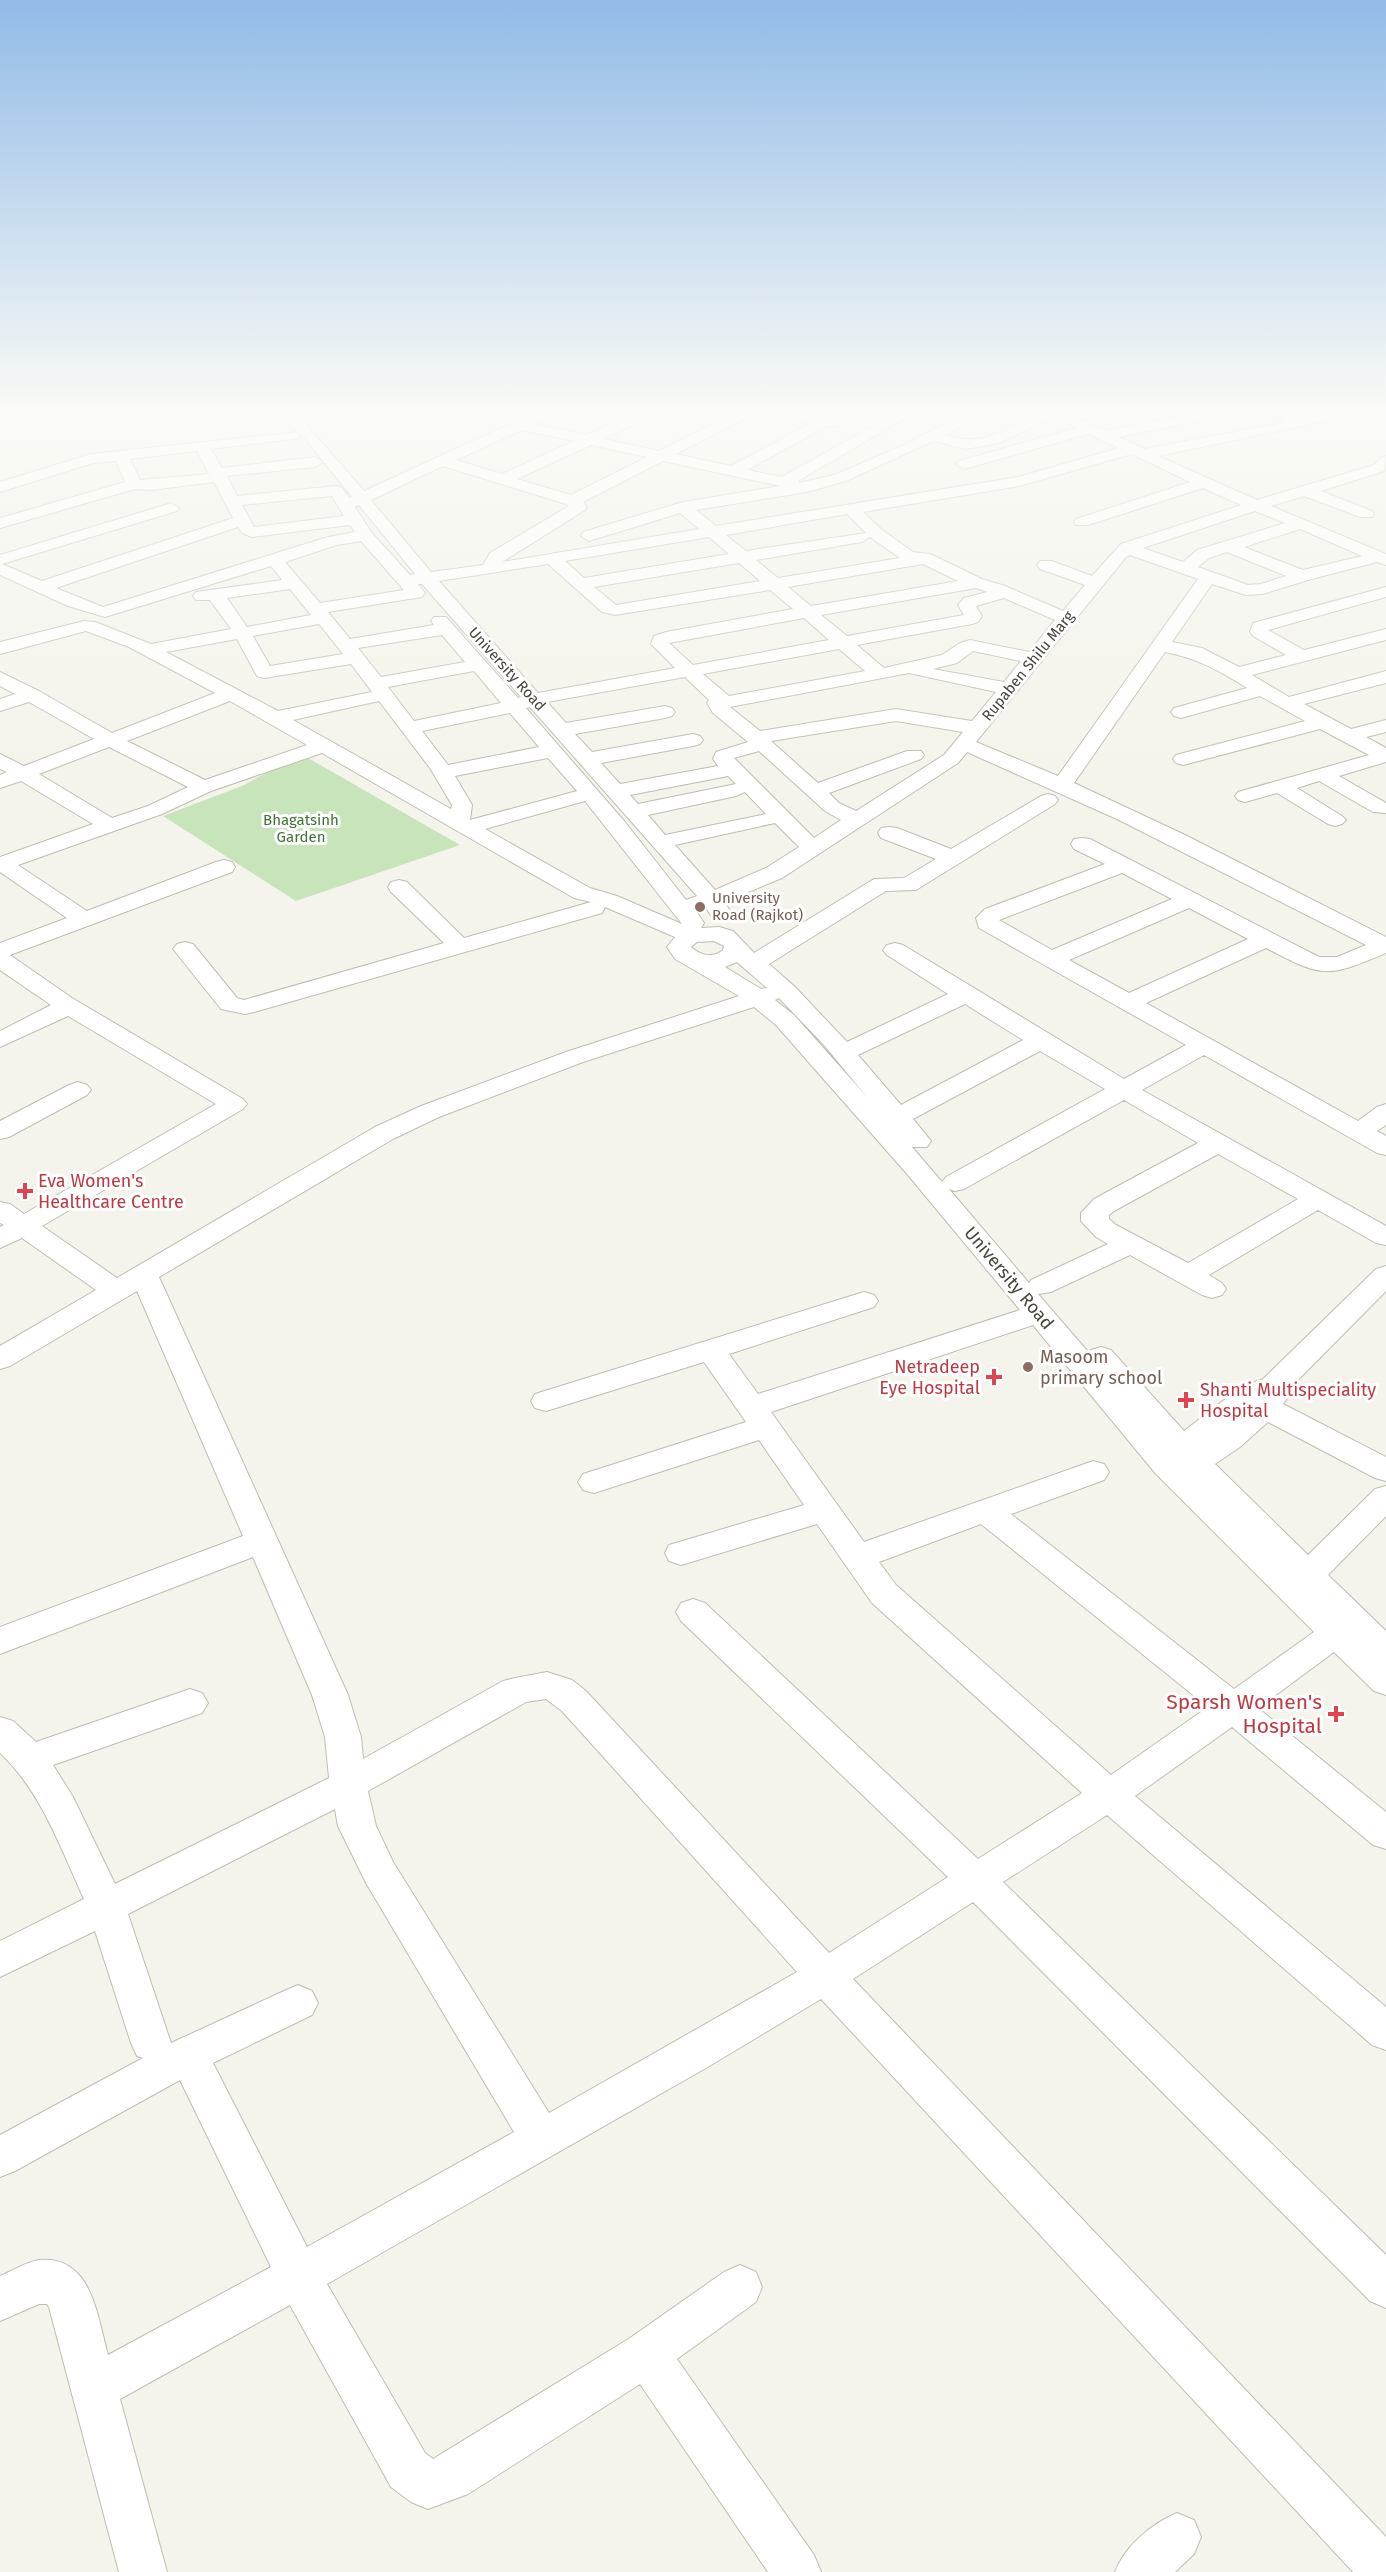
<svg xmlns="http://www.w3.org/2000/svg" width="1386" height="2572" viewBox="0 0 1386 2572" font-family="'Fira Sans',sans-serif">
	<rect width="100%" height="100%" fill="#f4f4ec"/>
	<path fill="#c8e4ba" d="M 301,754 L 460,845 L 296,901 L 163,816 L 242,786 Z"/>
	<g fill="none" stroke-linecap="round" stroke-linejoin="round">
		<defs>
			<path id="minor" d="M 0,409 L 22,409 L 20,412 L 0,416 Z
				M 268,409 L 285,409 L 303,421 L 364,491 L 543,409 L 562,409 L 535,424 L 587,435 L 642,409 L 660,409 L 658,412 L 604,439 L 659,451 L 742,409 L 786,409 L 823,417 L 837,409 L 855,409 L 838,420 L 839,423 L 837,426 L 827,426 L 747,470 L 782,477 L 903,409 L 921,409 L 798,481 L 799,483 L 834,475 L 904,445 L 973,409 L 991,409 L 945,435 C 957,439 969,441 982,438 C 1006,434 1051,399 1069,412 L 1085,409 L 1115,409 L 1113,412 L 1080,419 L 1106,431 L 1218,409 L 1247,409 L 1240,413 L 1119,437 L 1145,449 L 1285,422 L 1261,409 L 1280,409 L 1301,418 L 1344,409 L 1371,409 L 1369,412 L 1158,456 L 1257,500 L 1374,465 L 1381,458 L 1386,456 L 1384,471 L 1321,491 L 1372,511 L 1374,514 L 1372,517 L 1360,517 L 1304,496 L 1271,506 L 1386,554 L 1386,565 L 1377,562 L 1308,580 L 1263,594 L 1246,595 L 1212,584 L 1172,642 L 1202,648 L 1239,667 L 1286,655 L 1253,636 L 1250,632 L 1253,623 L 1386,587 L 1386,597 L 1268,630 L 1304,650 L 1386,629 L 1386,640 L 1252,675 L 1289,697 L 1386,671 L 1386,683 L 1304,704 L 1351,729 L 1386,720 L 1386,732 L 1366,737 L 1386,748 L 1386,762 L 1339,776 L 1386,803 L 1386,813 L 1373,812 L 1319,781 L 1297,788 L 1342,816 L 1346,820 L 1342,824 L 1335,826 L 1328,824 L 1277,793 L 1245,802 L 1238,800 L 1235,796 L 1238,792 L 1369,755 L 1320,729 L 1183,765 L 1176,763 L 1173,759 L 1176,755 L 1305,721 L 1260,696 L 1181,718 L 1174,716 L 1171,712 L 1174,708 L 1247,688 C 1220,671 1197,658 1165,652 L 1074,783 L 1185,835 L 1386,937 L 1386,953 C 1327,978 1323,978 1266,948 L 1146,1003 L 1358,1121 L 1377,1107 L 1386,1104 L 1386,1125 L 1377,1131 L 1386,1136 L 1386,1155 L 1377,1153 L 1204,1055 L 1142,1090 L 1386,1226 L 1386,1245 L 1376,1243 L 1318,1210 L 1209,1275 L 1222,1283 L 1226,1289 L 1222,1295 L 1212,1298 L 1202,1295 L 1130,1255 L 1051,1292 L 1038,1294 L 1089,1353 L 1091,1350 L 1101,1347 L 1111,1350 L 1184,1431 L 1245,1384 L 1262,1380 L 1376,1269 L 1386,1266 L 1386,1291 L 1286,1392 L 1287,1398 L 1283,1404 L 1386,1457 L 1386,1481 L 1375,1478 L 1268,1422 L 1240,1447 L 1215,1464 L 1308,1555 L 1375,1489 L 1386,1486 L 1386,1516 L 1328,1575 L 1386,1631 L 1386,1695 L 1374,1691 L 1334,1652 L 1258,1708 L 1386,1812 L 1386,1849 L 1373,1845 L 1232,1727 L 1135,1796 L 1386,2007 L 1386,2050 L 1372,2045 L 1107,1815 L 1003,1882 L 1386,2255 L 1386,2308 L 1370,2301 L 973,1902 L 853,1979 L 1386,2537 L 1386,2572 L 1353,2572 L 821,1999 L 706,2068 L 327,2284 L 425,2453 L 433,2459 L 630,2338 L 724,2272 L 740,2265 L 756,2272 L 762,2287 L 756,2302 L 677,2359 L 814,2555 L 821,2572 L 768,2572 L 640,2384 L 468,2494 L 428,2509 L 411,2502 L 391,2487 L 290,2305 L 120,2399 L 167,2572 L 119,2572 L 49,2307 L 47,2304 L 39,2304 L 0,2321 L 0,2276 C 12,2271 26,2262 39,2260 C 92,2255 97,2316 108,2355 L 271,2267 L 180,2080 L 15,2171 L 0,2177 L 0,2135 L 143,2058 L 137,2056 L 131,2043 L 95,1931 L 0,1977 L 0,1941 L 84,1899 C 61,1849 41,1791 0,1753 L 0,1717 L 13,1721 L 36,1742 L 190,1689 L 202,1693 L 208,1703 L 202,1713 L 53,1765 L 73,1797 L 115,1884 L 329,1778 L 325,1737 L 312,1695 L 253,1557 L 0,1654 L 0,1627 L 243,1536 L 137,1291 L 10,1366 L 0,1369 L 0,1346 L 96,1290 L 22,1238 L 0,1248 L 0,1227 L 4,1225 L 0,1223 L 0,1202 L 10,1204 L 24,1214 L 216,1104 L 68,1016 L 0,1047 L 0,1031 L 51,1005 L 0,970 L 0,943 L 67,918 L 0,872 L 0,857 L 93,824 L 21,781 L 0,788 L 0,775 L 7,772 L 0,769 L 0,754 L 24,766 L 94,739 L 29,702 L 0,711 L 0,699 L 15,694 L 0,686 L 0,672 L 39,691 L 112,733 L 215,693 L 129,647 L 86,631 L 0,654 L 0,642 L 84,621 L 95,622 L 151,644 L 231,629 L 210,600 L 196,600 L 193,596 L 196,592 L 282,580 L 271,566 L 105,617 L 68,606 L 0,575 L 0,555 L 165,505 L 171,503 L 179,508 L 177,511 L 2,564 L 42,581 L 233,518 L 214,482 L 152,490 L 135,489 L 0,528 L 0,518 L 125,482 L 116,461 L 93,463 L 0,492 L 0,482 L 91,454 L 298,432 ZM 759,411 L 811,423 L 731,466 L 676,454 ZM 1056,417 L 1076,428 L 959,461 L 956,464 L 964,469 L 1088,434 L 1119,448 L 1018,477 L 716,526 L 696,510 L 807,492 L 846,481 L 933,441 L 966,449 L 998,443 ZM 522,430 L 574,441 L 502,474 L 456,460 ZM 299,433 L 303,436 L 352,497 L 349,498 L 342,488 L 336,486 L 237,496 L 227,476 L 315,467 L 323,462 L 315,457 L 222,468 L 211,449 L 293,439 L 298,438 L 300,435 ZM 591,445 L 647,457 L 571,495 L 517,479 ZM 197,451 L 209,474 L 140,480 L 130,459 ZM 1132,454 L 1190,482 L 1076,519 L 1074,522 L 1076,525 L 1088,525 L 1203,488 L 1241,505 L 1121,544 L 1092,576 L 1052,561 L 1040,561 L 1037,565 L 1040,569 L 1085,585 L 1063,611 L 1005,586 L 982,579 L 930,554 L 913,552 L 881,529 L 863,512 L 1019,486 ZM 663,461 L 781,486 L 683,502 L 583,532 L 581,536 L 589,541 L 680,513 L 699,529 L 502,562 L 585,510 L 587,507 L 583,502 ZM 443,466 L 566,504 L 569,506 L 490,553 L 483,565 L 431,572 L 371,500 ZM 332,496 L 344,516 L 254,527 L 242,505 ZM 359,505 L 415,574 L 410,575 L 371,532 L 355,507 ZM 1255,511 L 1285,523 L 1197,550 L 1183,562 L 1143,548 ZM 847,514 L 866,533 L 746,551 L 726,535 ZM 350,525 L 355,532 L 328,537 L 103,607 L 56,588 L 238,527 L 242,533 L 252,537 ZM 1300,529 L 1362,556 L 1303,570 L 1244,547 ZM 709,537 L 729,554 L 584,578 L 565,561 ZM 870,537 L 900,558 L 778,578 L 756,560 L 862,542 ZM 361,541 L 404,590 L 320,603 L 285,562 L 337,545 ZM 1227,552 L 1286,576 L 1261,584 L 1248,585 L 1198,567 L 1209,558 ZM 1130,555 L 1198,579 L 1058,776 L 976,742 L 1126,557 ZM 739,563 L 760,581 L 616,605 L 594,587 ZM 548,564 L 602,612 L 615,615 L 770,590 L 793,609 L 666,632 L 654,636 L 651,644 L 675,668 L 538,693 L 439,581 ZM 923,564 L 958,581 L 811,606 L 788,587 ZM 418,584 L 422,584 L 521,697 L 518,698 L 446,617 L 434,617 L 431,621 L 434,625 L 350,639 L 328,612 L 422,597 L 425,593 ZM 976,588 L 987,592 L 964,598 L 958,605 L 964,615 L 847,636 L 821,615 ZM 290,589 L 311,615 L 247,627 L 227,598 ZM 1004,598 L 1055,620 L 1029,652 L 970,640 L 960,643 L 942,655 L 884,668 L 857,645 L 972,624 L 978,622 L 982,616 L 976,606 ZM 804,618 L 829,640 L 693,665 L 669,643 ZM 319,624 L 343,654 L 270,666 L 253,636 ZM 442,635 L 465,662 L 381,677 L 358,648 ZM 237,639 L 257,676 L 264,678 L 351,664 L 372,692 L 278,711 L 166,652 ZM 839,649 L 865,671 L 729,696 L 703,674 ZM 973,651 L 1021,661 L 1004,682 L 933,669 L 957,663 ZM 474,671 L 501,703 L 414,721 L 388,687 ZM 909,673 L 996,692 L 972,721 L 896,709 L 760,731 L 730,707 ZM 685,677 L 709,700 L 707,703 L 713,713 L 748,742 L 716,752 L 713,759 L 718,766 L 620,784 L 601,763 L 693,746 L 700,744 L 703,740 L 700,736 L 693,734 L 592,752 L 575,734 L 665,718 L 672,716 L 675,712 L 672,708 L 665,706 L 566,723 L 547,702 ZM 230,701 L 307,745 L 205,780 L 127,741 ZM 379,701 L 430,768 L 452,805 L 451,809 L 293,720 ZM 530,707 L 697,896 L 686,900 L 625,822 L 526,708 ZM 510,713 L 539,747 L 448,765 L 422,731 ZM 896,721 L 963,732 L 944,755 L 856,811 L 839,803 L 829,793 L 921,759 L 924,755 L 921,751 L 907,751 L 818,783 L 771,741 ZM 109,747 L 188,787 L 148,806 L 112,818 L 39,774 ZM 759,751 L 825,811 L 841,820 L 814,838 L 734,758 ZM 967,752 L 1117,819 L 1366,945 L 1337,957 L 1319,957 L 1090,839 L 1082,838 L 1074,839 L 1071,844 L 1074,849 L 1105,864 L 985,909 L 976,918 L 979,928 L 1186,1045 L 1124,1079 L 903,945 L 895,943 L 887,945 L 883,950 L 887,955 L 948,994 L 847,1042 L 795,987 L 769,964 L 886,891 L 916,890 L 1055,804 L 1058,800 L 1055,796 L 1048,794 L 1041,796 L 951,849 L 897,828 L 889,827 L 881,828 L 878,833 L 881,838 L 936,859 L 904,878 L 874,879 L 754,953 L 733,931 L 719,927 L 701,928 L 704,923 L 696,911 L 706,908 L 712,917 L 720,919 L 728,917 L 731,912 L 724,902 L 782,878 L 958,763 ZM 322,753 L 574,898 L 591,902 L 464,938 L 407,882 L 399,880 L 391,882 L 388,887 L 391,892 L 444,943 L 244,1000 L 237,998 L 193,944 L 185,942 L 177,944 L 173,949 L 221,1009 L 245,1014 L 254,1012 L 602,913 L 605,907 L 675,937 L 667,947 L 675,959 L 739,996 L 566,1052 L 421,1106 L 375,1127 L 117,1278 L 42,1226 L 243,1109 L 247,1104 L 243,1099 L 72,998 L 10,955 L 232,872 L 235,867 L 232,862 L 224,860 L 216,862 L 87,911 L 18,865 L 162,814 L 211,791 ZM 548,758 L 577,791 L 470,820 L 472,805 L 455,776 ZM 728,776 L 736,784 L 638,804 L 630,795 ZM 745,792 L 766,814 L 665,835 L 648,815 L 736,796 ZM 585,801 L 682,924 L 617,896 L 590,888 L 485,829 ZM 775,823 L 799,847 L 766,868 L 715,890 L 675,845 ZM 1122,873 L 1172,899 L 1052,950 L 999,920 ZM 1189,908 L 1248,939 L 1129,993 L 1069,960 ZM 714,941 L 724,946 L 723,950 C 712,959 700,955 691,947 L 697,942 ZM 737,962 L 767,988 L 761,989 L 725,967 ZM 779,998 L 824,1045 L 867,1097 L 794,1015 L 775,1000 ZM 965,1004 L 1023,1040 L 901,1105 L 858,1055 ZM 754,1007 L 776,1025 L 908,1175 L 1020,1310 L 758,1394 L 729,1354 L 874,1307 L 878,1301 L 874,1295 L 864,1292 L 535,1394 L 531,1401 L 535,1408 L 546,1411 L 704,1362 L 746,1422 L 583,1474 L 578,1482 L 583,1490 L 594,1493 L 759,1440 L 804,1505 L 669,1545 L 665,1553 L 669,1561 L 681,1565 L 817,1524 L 872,1603 L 1082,1793 L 978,1859 L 705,1603 L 693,1599 L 681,1603 L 676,1612 L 681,1621 L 948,1877 L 829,1953 L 586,1691 L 572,1680 L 547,1672 L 515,1678 L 503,1681 L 363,1759 L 361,1737 L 348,1695 L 159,1277 L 393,1139 L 439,1117 L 583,1062 ZM 1040,1051 L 1105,1089 L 946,1177 L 942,1182 L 912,1147 L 927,1147 L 931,1141 L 913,1119 ZM 1124,1100 L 1198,1143 L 1094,1199 L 1081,1213 L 1081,1221 L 1096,1237 L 1108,1244 L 1031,1280 L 1029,1283 L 949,1189 L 955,1191 L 964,1189 ZM 1218,1154 L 1298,1199 L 1188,1263 L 1116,1225 L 1109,1219 L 1109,1215 L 1114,1211 ZM 1033,1325 L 1156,1474 L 1314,1632 L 1234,1689 L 1011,1514 L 1104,1480 L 1109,1472 L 1104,1464 L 1093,1461 L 864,1542 L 771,1412 ZM 981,1524 L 1208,1707 L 1111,1775 L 896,1585 L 879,1562 ZM 546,1699 L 562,1711 L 797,1972 L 549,2113 L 393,1862 L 376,1826 L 368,1791 L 526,1702 ZM 335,1809 L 338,1826 L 366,1883 L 514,2132 L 307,2247 L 213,2063 L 312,2015 L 318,2003 L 312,1991 L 298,1985 L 284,1991 L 171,2043 L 128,1914 Z
				M 78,1082 L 87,1085 L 91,1090 L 87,1095 L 9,1137 L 0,1139 L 0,1121 L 69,1085 Z
				M 1177,2513 L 1194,2520 L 1201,2537 L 1194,2554 L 1175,2572 L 1115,2572 C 1125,2546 1151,2524 1177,2513 Z"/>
		</defs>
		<use href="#minor" stroke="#bfbdaf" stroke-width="2"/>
		<use href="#minor" fill="#fff" fill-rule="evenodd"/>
	</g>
	<linearGradient id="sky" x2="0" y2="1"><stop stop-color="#91bbe8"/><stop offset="0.53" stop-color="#fafaf6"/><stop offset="1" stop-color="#fafaf6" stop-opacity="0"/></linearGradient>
	<rect width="1386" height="769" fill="url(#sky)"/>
	<g fill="#8d6e63" stroke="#fff" stroke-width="2">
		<circle cx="700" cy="907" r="6"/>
		<circle cx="1028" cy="1367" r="6"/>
	</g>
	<g fill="#e0444e" stroke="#fff" stroke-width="2">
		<path d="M22 1182h6v6h6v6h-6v6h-6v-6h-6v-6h6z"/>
		<path d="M991 1368h6v6h6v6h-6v6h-6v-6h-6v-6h6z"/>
		<path d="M1183 1391h6v6h6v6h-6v6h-6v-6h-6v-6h6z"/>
		<path d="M1333 1705h6v6h6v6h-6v6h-6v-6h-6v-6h6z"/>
	</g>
	<g text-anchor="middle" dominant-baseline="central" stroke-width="6" stroke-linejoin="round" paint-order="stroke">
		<g font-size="15" fill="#48463a" stroke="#fff">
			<text transform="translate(1028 666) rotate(-51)">Rupaben Shilu Marg</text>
			<text transform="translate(507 669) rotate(48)">University Road</text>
		</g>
		<g font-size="15" fill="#3e7433" stroke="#fff">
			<text x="301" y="820">Bhagatsinh<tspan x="301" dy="17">Garden</tspan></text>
		</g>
		<g font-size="15" fill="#785e54" stroke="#fff" text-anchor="start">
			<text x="712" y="898">University<tspan x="712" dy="17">Road (Rajkot)</tspan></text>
		</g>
		<g font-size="18" fill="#be3a42" stroke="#fff" text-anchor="start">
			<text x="38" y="1181">Eva Women's<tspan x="38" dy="21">Healthcare Centre</tspan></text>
			<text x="980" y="1367" text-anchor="end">Netradeep<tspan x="980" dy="21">Eye Hospital</tspan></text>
			<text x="1200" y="1390">Shanti Multispeciality<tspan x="1200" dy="21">Hospital</tspan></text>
		</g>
		<g font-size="18" fill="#48463a" stroke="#fff">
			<text transform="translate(1009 1278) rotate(50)">University Road</text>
		</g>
		<g font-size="18" fill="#785e54" stroke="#fff" text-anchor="start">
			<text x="1040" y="1357">Masoom<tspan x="1040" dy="21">primary school</tspan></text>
		</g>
		<g font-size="21" fill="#be3a42" stroke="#fff" text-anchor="end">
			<text x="1322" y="1702">Sparsh Women's<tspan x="1322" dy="24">Hospital</tspan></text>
		</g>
	</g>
</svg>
